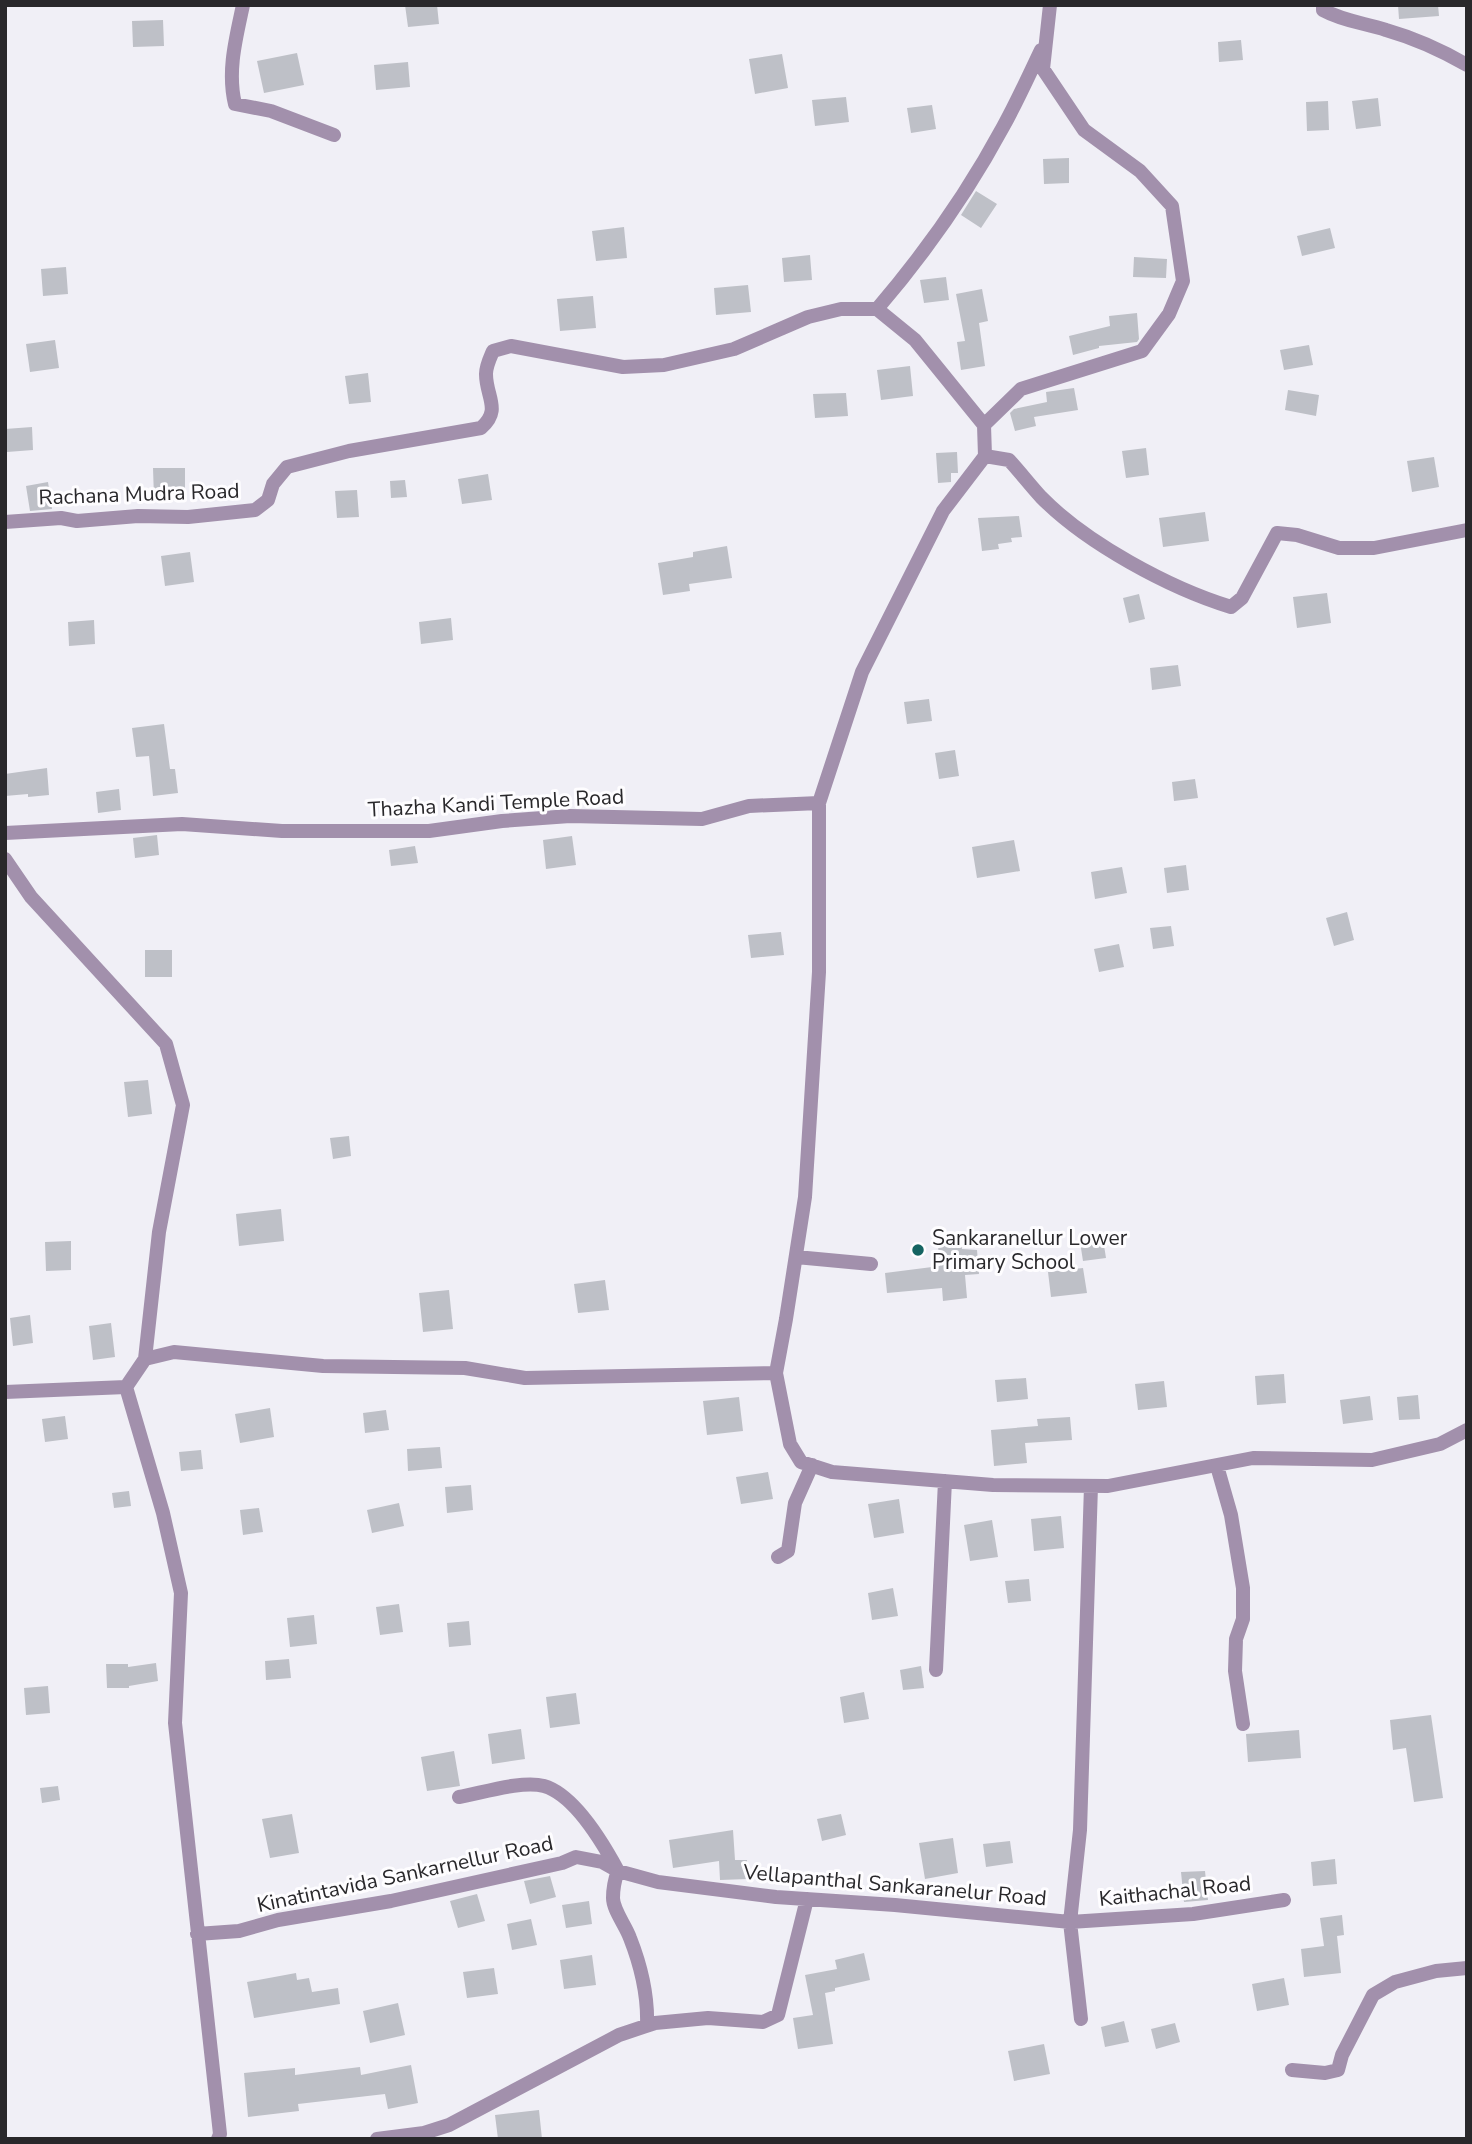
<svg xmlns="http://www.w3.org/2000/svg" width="1472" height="2144" viewBox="0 0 1472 2144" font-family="'Nunito Sans',sans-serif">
	<rect width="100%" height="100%" fill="#f0eff6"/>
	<path fill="#bec0c7" d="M 405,5 L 437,5 L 439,24 L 408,27 Z
		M 1398,5 L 1438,5 L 1439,16 L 1399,19 Z
		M 163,20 L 164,46 L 133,47 L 132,21 Z
		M 1241,40 L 1243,60 L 1219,62 L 1218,42 Z
		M 297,53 L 304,85 L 264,93 L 257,61 Z
		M 782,54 L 788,88 L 755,94 L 749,59 Z
		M 408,62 L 410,87 L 376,90 L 374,65 Z
		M 846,97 L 849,122 L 815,126 L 812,100 Z
		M 1378,98 L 1381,126 L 1356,129 L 1352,101 Z
		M 1328,101 L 1329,130 L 1307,131 L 1306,102 Z
		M 932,105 L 936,129 L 911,133 L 907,108 Z
		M 1069,158 L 1069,183 L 1044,184 L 1043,159 Z
		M 976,191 L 997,204 L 981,228 L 961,215 Z
		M 624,227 L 627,258 L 596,261 L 592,231 Z
		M 1330,228 L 1335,248 L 1302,256 L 1297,236 Z
		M 810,255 L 812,280 L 784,282 L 782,258 Z
		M 1134,257 L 1167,259 L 1166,278 L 1133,277 Z
		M 66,267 L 68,294 L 43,296 L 41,269 Z
		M 946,277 L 949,300 L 924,303 L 920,280 Z
		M 748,285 L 751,312 L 716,315 L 714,288 Z
		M 982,289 L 988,321 L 979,323 L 985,366 L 961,370 L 957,342 L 965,341 L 956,294 Z
		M 593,296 L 596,328 L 560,331 L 557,299 Z
		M 1137,313 L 1139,339 L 1137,342 L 1099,346 L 1099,348 L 1073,355 L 1069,336 L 1110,326 L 1109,316 Z
		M 55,340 L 59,368 L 30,372 L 26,344 Z
		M 1309,345 L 1313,365 L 1284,370 L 1280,350 Z
		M 910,366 L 913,396 L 881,400 L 877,370 Z
		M 368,373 L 371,402 L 349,404 L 345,376 Z
		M 1074,388 L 1078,410 L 1034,417 L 1036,426 L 1015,431 L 1010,413 L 1014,409 L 1047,402 L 1046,392 Z
		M 1288,390 L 1319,395 L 1316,416 L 1285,410 Z
		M 846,393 L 848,416 L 815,418 L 813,394 Z
		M 32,427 L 33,450 L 7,452 L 5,429 Z
		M 1146,448 L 1149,475 L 1126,478 L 1122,451 Z
		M 957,452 L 958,473 L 951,473 L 951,482 L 938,483 L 936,453 Z
		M 1434,457 L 1439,487 L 1412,492 L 1407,461 Z
		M 153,468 L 185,468 L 185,498 L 154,498 Z
		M 488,474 L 492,500 L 462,504 L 458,479 Z
		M 405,480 L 407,497 L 391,498 L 390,481 Z
		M 48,482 L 52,509 L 30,511 L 26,486 Z
		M 357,490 L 359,517 L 337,518 L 335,491 Z
		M 1205,512 L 1209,541 L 1163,547 L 1159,518 Z
		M 1019,516 L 1022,537 L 1011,538 L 1012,542 L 998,544 L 999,549 L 982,551 L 978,518 Z
		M 727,546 L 732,578 L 689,584 L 690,591 L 663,595 L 658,563 L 693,557 L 693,552 Z
		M 190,552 L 194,582 L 165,586 L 161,556 Z
		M 1327,593 L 1331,623 L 1297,628 L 1293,597 Z
		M 1139,594 L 1145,619 L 1129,623 L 1123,598 Z
		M 451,618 L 453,640 L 421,644 L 419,622 Z
		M 94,620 L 95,644 L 69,646 L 68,622 Z
		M 1178,665 L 1181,686 L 1152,690 L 1150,668 Z
		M 929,699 L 932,721 L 907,724 L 904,702 Z
		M 164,724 L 170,769 L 175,769 L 178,793 L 153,796 L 149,756 L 136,757 L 132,728 Z
		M 955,750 L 959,776 L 939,779 L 935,753 Z
		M 47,768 L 49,795 L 28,797 L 28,794 L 5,796 L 5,774 Z
		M 1195,779 L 1198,798 L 1174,801 L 1172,782 Z
		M 119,789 L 121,810 L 98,813 L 96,792 Z
		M 157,835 L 159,855 L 135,858 L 133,838 Z
		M 572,836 L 576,865 L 546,869 L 543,840 Z
		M 1014,840 L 1020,871 L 977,878 L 972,847 Z
		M 415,846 L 418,863 L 391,866 L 389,850 Z
		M 1186,865 L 1189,890 L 1167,893 L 1164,868 Z
		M 1122,867 L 1127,893 L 1095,899 L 1091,872 Z
		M 1347,912 L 1354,940 L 1334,946 L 1326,918 Z
		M 1171,926 L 1174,946 L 1153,949 L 1150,928 Z
		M 781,932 L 784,955 L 751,958 L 748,935 Z
		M 1119,944 L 1124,967 L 1099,972 L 1094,949 Z
		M 145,950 L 172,950 L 172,977 L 145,977 Z
		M 148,1080 L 152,1114 L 128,1117 L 124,1082 Z
		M 349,1136 L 351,1156 L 333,1159 L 330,1138 Z
		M 281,1209 L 284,1241 L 239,1246 L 236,1214 Z
		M 960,1233 L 962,1249 L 977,1250 L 979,1274 L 965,1275 L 967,1298 L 943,1301 L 942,1288 L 887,1293 L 885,1273 L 940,1266 L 937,1236 Z
		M 1103,1239 L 1106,1258 L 1083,1261 L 1080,1242 Z
		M 71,1241 L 71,1270 L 46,1271 L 45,1242 Z
		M 1083,1268 L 1087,1293 L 1051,1297 L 1048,1272 Z
		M 605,1280 L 609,1310 L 578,1313 L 574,1284 Z
		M 449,1290 L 453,1329 L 423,1332 L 419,1293 Z
		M 30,1315 L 33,1343 L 13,1346 L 10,1318 Z
		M 111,1323 L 115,1357 L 93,1360 L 89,1326 Z
		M 1284,1374 L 1286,1403 L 1257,1405 L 1255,1376 Z
		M 1026,1378 L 1028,1399 L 997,1402 L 995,1380 Z
		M 1164,1381 L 1167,1407 L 1138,1410 L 1135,1384 Z
		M 1418,1395 L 1420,1419 L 1399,1420 L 1397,1397 Z
		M 1370,1396 L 1373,1420 L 1343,1424 L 1340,1400 Z
		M 739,1397 L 743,1431 L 707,1435 L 703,1401 Z
		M 270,1408 L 274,1437 L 240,1443 L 235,1414 Z
		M 386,1410 L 389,1430 L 365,1433 L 363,1413 Z
		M 65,1416 L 68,1439 L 45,1442 L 42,1419 Z
		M 1070,1417 L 1072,1440 L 1025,1443 L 1027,1463 L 994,1466 L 991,1430 L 1038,1426 L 1037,1419 Z
		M 440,1447 L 442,1468 L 408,1471 L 407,1449 Z
		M 201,1450 L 203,1469 L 181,1471 L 179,1452 Z
		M 768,1472 L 773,1499 L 741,1504 L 736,1477 Z
		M 471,1485 L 473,1510 L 447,1513 L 445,1487 Z
		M 129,1491 L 131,1506 L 114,1508 L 112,1493 Z
		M 899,1499 L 904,1533 L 874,1538 L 868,1504 Z
		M 399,1503 L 404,1526 L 372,1533 L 367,1510 Z
		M 259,1508 L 263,1532 L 243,1535 L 240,1510 Z
		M 1061,1516 L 1064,1548 L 1034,1551 L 1031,1519 Z
		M 992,1520 L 998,1557 L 970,1561 L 964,1525 Z
		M 1029,1579 L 1031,1601 L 1008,1603 L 1005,1581 Z
		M 893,1588 L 898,1616 L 872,1620 L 868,1593 Z
		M 399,1604 L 403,1632 L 380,1635 L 376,1607 Z
		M 314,1615 L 317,1644 L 290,1647 L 287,1618 Z
		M 469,1621 L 471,1645 L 449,1647 L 447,1623 Z
		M 289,1659 L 291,1678 L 266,1680 L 265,1661 Z
		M 156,1663 L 158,1681 L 129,1686 L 129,1688 L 107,1688 L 106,1664 L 128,1664 L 128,1667 Z
		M 921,1666 L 924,1688 L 903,1690 L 900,1670 Z
		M 48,1686 L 50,1713 L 26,1715 L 24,1688 Z
		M 864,1692 L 869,1719 L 844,1723 L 840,1697 Z
		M 576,1693 L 580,1724 L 550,1728 L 546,1697 Z
		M 1431,1715 L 1443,1798 L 1414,1802 L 1406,1748 L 1393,1750 L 1390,1720 Z
		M 521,1729 L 525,1759 L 492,1764 L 488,1734 Z
		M 1299,1730 L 1301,1758 L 1248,1762 L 1246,1734 Z
		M 454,1751 L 460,1786 L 427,1791 L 421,1757 Z
		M 58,1786 L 60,1800 L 42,1803 L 40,1788 Z
		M 292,1814 L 299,1853 L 270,1858 L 262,1819 Z
		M 841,1814 L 846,1835 L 822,1841 L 817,1819 Z
		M 733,1830 L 735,1860 L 747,1860 L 748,1879 L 720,1880 L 719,1861 L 673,1868 L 669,1840 Z
		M 953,1838 L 958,1873 L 925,1879 L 919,1843 Z
		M 1010,1841 L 1013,1863 L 986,1867 L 983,1844 Z
		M 1335,1859 L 1337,1884 L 1313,1886 L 1311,1862 Z
		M 1205,1871 L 1208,1900 L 1184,1902 L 1181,1872 Z
		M 550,1876 L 556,1897 L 530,1904 L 524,1881 Z
		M 477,1894 L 485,1921 L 458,1928 L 450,1901 Z
		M 589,1901 L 592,1924 L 566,1928 L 562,1905 Z
		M 1342,1915 L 1344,1935 L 1337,1936 L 1341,1973 L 1304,1977 L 1301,1949 L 1324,1946 L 1320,1918 Z
		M 531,1919 L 537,1945 L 512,1950 L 507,1924 Z
		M 864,1953 L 870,1980 L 835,1988 L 835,1991 L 825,1993 L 833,2044 L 798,2049 L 793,2018 L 813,2015 L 805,1975 L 837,1969 L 835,1960 Z
		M 592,1955 L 596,1985 L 564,1989 L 560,1960 Z
		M 494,1968 L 498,1994 L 467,1998 L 463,1972 Z
		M 296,1973 L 297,1980 L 309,1978 L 312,1992 L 338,1988 L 340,2004 L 254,2018 L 247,1982 Z
		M 1284,1978 L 1289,2005 L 1257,2011 L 1252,1984 Z
		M 398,2003 L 405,2035 L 370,2043 L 363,2011 Z
		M 1124,2021 L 1129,2042 L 1105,2047 L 1101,2027 Z
		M 1175,2023 L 1180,2042 L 1156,2049 L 1151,2029 Z
		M 1044,2044 L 1050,2074 L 1014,2081 L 1008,2051 Z
		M 411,2065 L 418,2103 L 388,2109 L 385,2094 L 298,2104 L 299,2111 L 248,2117 L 244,2073 L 295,2068 L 295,2075 L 360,2067 L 361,2075 Z
		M 539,2110 L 542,2139 L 498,2139 L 495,2115 Z"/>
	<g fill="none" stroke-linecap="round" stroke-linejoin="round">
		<path stroke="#a290ac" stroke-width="14" d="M 243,5 C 236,38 227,71 235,104 L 271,111 L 334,135
			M 1323,5 L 1323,10 C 1343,21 1364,23 1386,30 C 1414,38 1441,50 1467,65
			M 984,425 L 915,340 L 877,309 C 925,253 968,192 1003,127 C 1017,102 1029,75 1041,50
			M 985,456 L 1009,460 C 1020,472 1030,485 1041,497 C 1086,543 1169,588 1231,607 L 1242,598 L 1277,533 L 1297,535 L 1339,548 L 1374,548 L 1467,530
			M 5,522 L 61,518 L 77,521 L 138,516 L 188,517 L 255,510 L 268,500 L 273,484 L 287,467 L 349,451 L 481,428 C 502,410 486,397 486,374 C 486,366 490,358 493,351 L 511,346 L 623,367 L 664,365 L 734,349 L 808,317 L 841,309 L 877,309
			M 5,833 L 182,824 L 282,831 L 429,831 L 502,821 L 570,816 L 702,819 L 749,806 L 819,803
			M 5,859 L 31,897 L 166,1044 L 183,1105 L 159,1232 L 145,1359
			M 796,1257 L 871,1264
			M 776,1373 L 790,1444 L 801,1462 L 832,1472 L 993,1485 L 1108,1486 L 1253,1458 L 1372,1460 L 1440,1444 L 1467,1430
			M 126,1387 L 145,1359 L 174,1352 L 323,1366 L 465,1368 L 525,1378 L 776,1373 L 786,1319 L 805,1197 L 819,972 L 819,803 L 862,672 L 943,511 L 985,456 L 984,425 L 1021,389 L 1142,351 L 1169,314 L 1183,281 L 1172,206 L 1140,171 L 1084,130 L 1043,69 L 1050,5
			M 5,1392 L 126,1387 L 163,1513 L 181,1593 L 175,1723 L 220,2134 L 218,2139
			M 1217,1466 L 1231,1515 L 1243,1588 L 1243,1619 L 1236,1639 L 1235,1671 L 1243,1724
			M 778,1557 L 788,1551 L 795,1503 L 812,1465
			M 936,1670 L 945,1481
			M 459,1797 C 482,1793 522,1780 544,1786 C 575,1795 604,1845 618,1871 C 615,1879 613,1889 613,1898 C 613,1910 626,1926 630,1938 C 641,1966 648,1996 647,2025
			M 197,1934 L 239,1931 L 278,1920 L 391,1901 L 562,1863 L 576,1857 L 602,1862 L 618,1871 L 658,1882 L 776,1897 L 895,1905 L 1070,1922 L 1080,1830 L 1091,1486
			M 1081,2019 L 1070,1922 L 1193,1914 L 1284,1900
			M 1292,2070 L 1325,2073 L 1338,2070 L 1342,2055 L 1373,1995 L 1395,1982 L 1436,1971 L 1467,1968
			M 377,2139 L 424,2133 L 449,2125 L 619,2035 L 655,2023 L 708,2018 L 763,2022 L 778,2015 L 807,1899"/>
	</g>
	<circle fill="#156462" stroke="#fefdff" stroke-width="2.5" cx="918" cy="1250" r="7"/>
	<g text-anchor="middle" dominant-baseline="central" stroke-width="6" stroke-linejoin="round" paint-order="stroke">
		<g font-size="21" fill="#29282b" stroke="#fefdff">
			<text transform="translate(139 494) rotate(-2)">Rachana Mudra Road</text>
			<text transform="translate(496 803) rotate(-3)">Thazha Kandi Temple Road</text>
			<text transform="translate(405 1874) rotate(-12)">Kinatintavida Sankarnellur Road</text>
			<text transform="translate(895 1885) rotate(5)">Vellapanthal Sankaranelur Road</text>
			<text transform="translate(1175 1891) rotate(-6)">Kaithachal Road</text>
		</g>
		<g font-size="21" fill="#29282b" stroke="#fefdff" text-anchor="start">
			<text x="932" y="1238">Sankaranellur Lower<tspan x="932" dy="24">Primary School</tspan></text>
		</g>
	</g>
	<rect width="1472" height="2144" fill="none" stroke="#29282b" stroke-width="14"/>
</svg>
